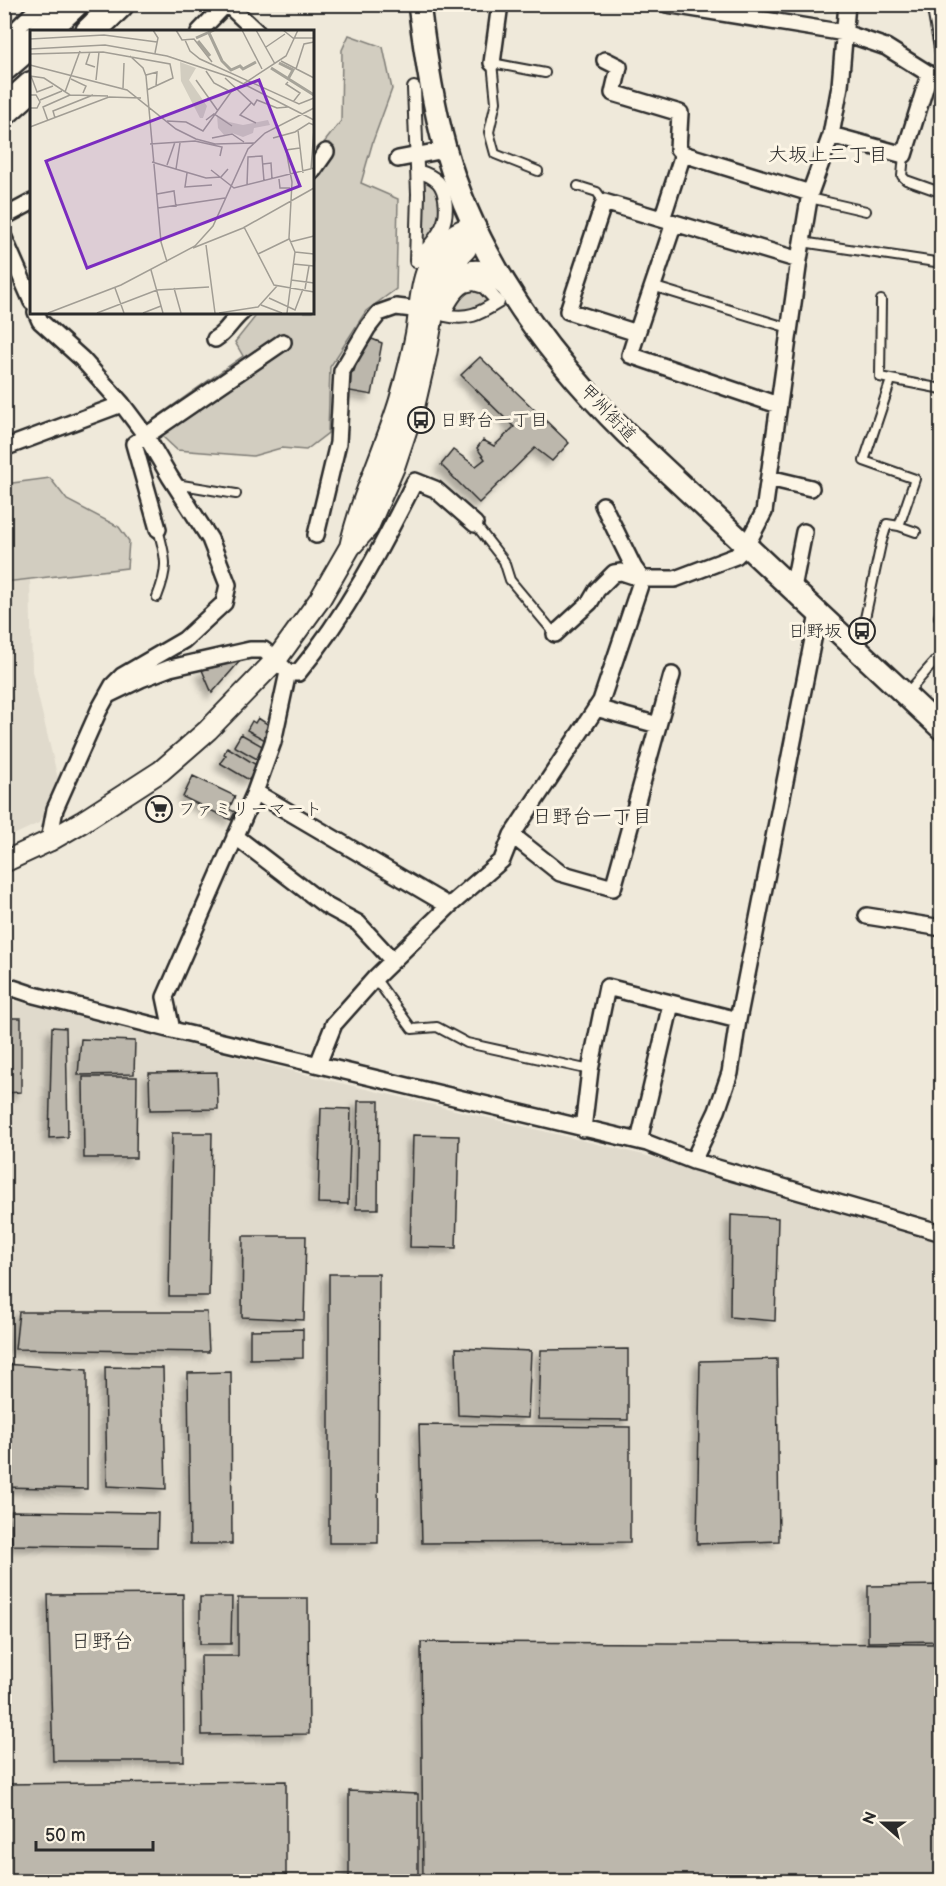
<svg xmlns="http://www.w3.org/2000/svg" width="946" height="1886" viewBox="0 0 946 1886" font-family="'Balsamiq Sans','Klee One',sans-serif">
	<defs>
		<filter id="shadow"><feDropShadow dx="-5.5" dy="5.5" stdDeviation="3" flood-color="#0004"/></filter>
	</defs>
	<rect width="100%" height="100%" fill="#efe9da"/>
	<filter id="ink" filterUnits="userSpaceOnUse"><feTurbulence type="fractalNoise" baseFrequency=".0167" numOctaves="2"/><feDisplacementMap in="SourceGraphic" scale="12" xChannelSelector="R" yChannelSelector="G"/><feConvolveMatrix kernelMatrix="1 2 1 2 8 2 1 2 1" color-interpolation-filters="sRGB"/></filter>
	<g filter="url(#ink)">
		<path fill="#e0dacc" d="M 30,576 L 32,671 L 59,783 L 39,823 L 5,839 L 5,578 Z
			M 4,998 L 328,1080 L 644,1155 L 941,1243 L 941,1881 L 5,1881 Z"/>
		<path fill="#d2cdc0" stroke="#7e7c76" stroke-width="1.5" d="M 349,35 L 383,47 L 392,89 L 373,141 L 361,183 L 398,199 L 396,289 L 366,311 L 330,367 L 328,433 L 306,450 L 281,448 L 253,456 L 177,450 L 148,423 L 243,356 L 235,342 L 259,312 L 312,312 L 312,158 L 341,121 L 342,50 Z
			M 422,178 L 434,185 L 439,193 L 441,203 L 438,225 L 422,245 Z
			M 474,288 L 483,290 L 490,301 C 478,309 467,313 453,312 C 457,301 462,292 474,288 Z
			M 50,478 L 67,500 L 119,527 L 129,541 L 127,568 L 5,582 L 5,484 Z"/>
		<path fill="#bcb7ac" stroke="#2b2b2b" stroke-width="1.5" filter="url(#shadow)" d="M 372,339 L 382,343 L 372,395 L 350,391 L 351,373 L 354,371 L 358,358 Z
			M 480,357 L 569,443 L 552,461 L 535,448 L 479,503 L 441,465 L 453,450 L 476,466 L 485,459 L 477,448 L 483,440 L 494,446 L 514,427 L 461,375 Z
			M 240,661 L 212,693 L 202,670 Z
			M 258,718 L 269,725 L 265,731 L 268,733 L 265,740 L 247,730 L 252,721 L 255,723 Z
			M 241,734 L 264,747 L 257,759 L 234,746 Z
			M 227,747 L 258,766 L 249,780 L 220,763 L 226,755 L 224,754 Z
			M 193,776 L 235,796 L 229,809 L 235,812 L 231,820 L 183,797 Z
			M 4,1018 L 21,1018 L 21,1092 L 4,1093 Z
			M 52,1027 L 66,1028 L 68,1137 L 49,1138 Z
			M 81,1039 L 135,1041 L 134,1074 L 78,1075 Z
			M 217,1072 L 218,1109 L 150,1110 L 149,1073 Z
			M 83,1077 L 137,1077 L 136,1158 L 84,1158 Z
			M 358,1101 L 379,1101 L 378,1209 L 356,1209 Z
			M 321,1108 L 351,1109 L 348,1204 L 318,1203 Z
			M 172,1133 L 212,1133 L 209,1296 L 169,1296 Z
			M 413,1135 L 459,1136 L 456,1248 L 410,1247 Z
			M 731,1215 L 778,1218 L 775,1321 L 730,1317 Z
			M 243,1236 L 306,1236 L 304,1320 L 242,1317 Z
			M 329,1274 L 379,1274 L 378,1543 L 329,1543 Z
			M 19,1312 L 207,1312 L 209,1352 L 15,1349 Z
			M 303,1329 L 303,1358 L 250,1359 L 250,1330 Z
			M 456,1348 L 531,1351 L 528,1418 L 458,1415 Z
			M 628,1349 L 628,1420 L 539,1419 L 541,1350 Z
			M 777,1359 L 779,1541 L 697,1544 L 700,1361 Z
			M 4,1364 L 87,1370 L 87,1489 L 4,1487 Z
			M 105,1367 L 163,1368 L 166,1489 L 107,1486 Z
			M 231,1372 L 232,1544 L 190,1544 L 188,1373 Z
			M 419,1425 L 630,1427 L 630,1542 L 422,1543 Z
			M 12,1511 L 158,1513 L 157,1547 L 12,1545 Z
			M 942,1585 L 942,1641 L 868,1642 L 868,1586 Z
			M 183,1594 L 184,1761 L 53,1761 L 48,1595 Z
			M 200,1597 L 232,1597 L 231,1644 L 200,1644 Z
			M 238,1598 L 308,1598 L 309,1734 L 202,1735 L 201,1656 L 238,1656 Z
			M 421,1642 L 942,1644 L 942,1882 L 423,1882 Z
			M 286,1781 L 286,1882 L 4,1882 L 4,1784 Z
			M 349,1791 L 418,1794 L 418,1882 L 349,1882 Z"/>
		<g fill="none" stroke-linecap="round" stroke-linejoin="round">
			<defs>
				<path id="service" d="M 931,4 L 942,65
					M 904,155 L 902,176 L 906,180 L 940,192
					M 538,171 L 495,154 L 489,132 L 496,102 L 492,63 L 545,73
					M 578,186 L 597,192 L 604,202
					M 810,198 L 866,211
					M 802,242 L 942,263
					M 652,286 L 789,328
					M 881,300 L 880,377 L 942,389
					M 176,484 L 236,494
					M 475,524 L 504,561 L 510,580 L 555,634
					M 899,526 L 916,532
					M 157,597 C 169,567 166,559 158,529
					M 939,617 L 942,605
					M 859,646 L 881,544 L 887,524 L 899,526 L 915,479 L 864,461 L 891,380
					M 907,693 L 936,660 L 942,661
					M 375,978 L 412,1029 L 437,1027 L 467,1043 L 590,1070"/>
				<path id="pedestrian" d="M 414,88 L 418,194 L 416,261
					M 416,261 C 425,251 436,240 442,227 C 448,215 447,192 438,182 C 432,176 424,173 417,171
					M 474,284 L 484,287 L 498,302 C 479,314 468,320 445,315 C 447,306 456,291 465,286 C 465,286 473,284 474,284 Z"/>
				<path id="minor" d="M 227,4 L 257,32
					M 666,4 L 845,33 L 886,47 L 942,82
					M 199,32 L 226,4
					M 4,41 L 42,4
					M 605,60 L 619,67 L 613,93 L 680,113 L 678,149 L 683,154
					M 492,63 L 500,4
					M 831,135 L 904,155 L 929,75
					M 398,159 L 445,150
					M 312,172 L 326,152
					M 4,217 L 32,202
					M 662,219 L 683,154 L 810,193
					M 4,238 L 32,302
					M 36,312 L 40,321 L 82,359 L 122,404 L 146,436 L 170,477 L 210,539 L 228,585 L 224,603 L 184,640 L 122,676 L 113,685 L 99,710 L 55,809 L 49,841
					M 637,333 L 674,223
					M 215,339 C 228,331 230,322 242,312
					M 778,405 L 630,355 L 637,333 L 568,311 L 604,202 L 799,260
					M 4,448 L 122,404
					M 769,478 L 811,488
					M 158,529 L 134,444 L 283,342
					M 316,535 L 338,443 L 342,371 L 368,327 L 379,313 L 396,307 L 430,311
					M 793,588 L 804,532
					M 555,634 L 590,602 L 597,590 L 614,573 L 621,572 L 642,579 L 675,579 L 736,556 L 746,546 L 764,512 L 799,260 L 810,193 L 831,135 L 840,86 L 847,4
					M 110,694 L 141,679 L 170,668 L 250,650 L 264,650 L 288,672 L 298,673 C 347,614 381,548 415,481 L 435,489 L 475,524
					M 596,708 L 658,725
					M 255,792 L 449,906
					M 512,835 L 560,873 L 613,888 L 672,675
					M 235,836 L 325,905 L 358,923 L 393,961
					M 867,916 L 942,928
					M 4,985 L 34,995 L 172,1030 L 647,1143 L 693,1161 L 942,1233
					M 172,1030 L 165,997 L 255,792 L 273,742 L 288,672
					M 318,1064 L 334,1024 L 375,978 L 449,906 L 502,860 L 512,835 L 601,701 L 642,579 L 634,568 L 603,505
					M 583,1129 L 590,1070 L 607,987 L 738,1020
					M 639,1141 L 671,1004
					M 693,1161 L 717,1111 L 730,1073 L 738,1020 L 818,614"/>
				<path id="tertiary" d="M 440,295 C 448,283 463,269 479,271 C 489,272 499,281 507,287
					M 350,547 C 361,497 385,450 400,400 C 406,379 412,356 416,334 C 420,313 419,291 427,271 C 434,252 454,228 475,227
					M 4,862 L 49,841 L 82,822 L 161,771 L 208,730 L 276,660 L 320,599 L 350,547 L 368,527 L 394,467 L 414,407 L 426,355 L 437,291 L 445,271 L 466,249 L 475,227"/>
				<path id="secondary" d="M 419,4 C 425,53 432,101 445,148 C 476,258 546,354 626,433 L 942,729"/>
				<path id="motorway" d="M 43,32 L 73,4
					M 90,32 L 119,4
					M 4,66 L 32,42
					M 4,111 L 32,86"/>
			</defs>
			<use href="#service" stroke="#2b2b2b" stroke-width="12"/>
			<use href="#pedestrian" stroke="#2b2b2b" stroke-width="16"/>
			<use href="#minor" stroke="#2b2b2b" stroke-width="20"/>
			<use href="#tertiary" stroke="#2b2b2b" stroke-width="24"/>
			<use href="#secondary" stroke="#2b2b2b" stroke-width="26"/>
			<use href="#motorway" stroke="#2b2b2b" stroke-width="33"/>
			<use href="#service" stroke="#fcf5e5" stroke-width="8"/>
			<use href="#pedestrian" stroke="#fcf5e5" stroke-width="12"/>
			<use href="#minor" stroke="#fcf5e5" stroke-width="15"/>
			<use href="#tertiary" stroke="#fcf5e5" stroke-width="20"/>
			<use href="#secondary" stroke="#fcf5e5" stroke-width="21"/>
			<use href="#motorway" stroke="#fcf5e5" stroke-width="28"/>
		</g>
	</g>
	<defs>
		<symbol id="bus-ring" viewBox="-11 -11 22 22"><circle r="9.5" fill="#fcf5e5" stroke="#2b2b2b" stroke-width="1.5"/><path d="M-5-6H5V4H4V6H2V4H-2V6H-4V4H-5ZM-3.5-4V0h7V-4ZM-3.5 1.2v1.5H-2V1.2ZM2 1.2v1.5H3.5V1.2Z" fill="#2b2b2b"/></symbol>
		<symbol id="supermarket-ring" viewBox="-11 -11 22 22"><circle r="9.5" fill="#fcf5e5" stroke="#2b2b2b" stroke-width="1.5"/><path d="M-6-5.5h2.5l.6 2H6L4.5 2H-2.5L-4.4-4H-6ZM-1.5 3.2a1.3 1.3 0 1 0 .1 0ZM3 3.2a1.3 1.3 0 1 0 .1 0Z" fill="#2b2b2b"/></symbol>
	</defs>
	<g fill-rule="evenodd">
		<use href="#bus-ring" x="406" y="405" width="30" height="30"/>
		<use href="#bus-ring" x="847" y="616" width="30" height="30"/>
		<use href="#supermarket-ring" x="144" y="794" width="30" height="30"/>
	</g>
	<g text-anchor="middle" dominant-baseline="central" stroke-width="6" stroke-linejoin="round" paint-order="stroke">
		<g font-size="18" fill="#2b2b2b" stroke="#fcf5e5">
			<text transform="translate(608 413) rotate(46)">甲州街道</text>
		</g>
		<g font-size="18" fill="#2b2b2b" stroke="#fcf5e5" text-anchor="start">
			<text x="440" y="420">日野台一丁目</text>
			<text x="842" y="631" text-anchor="end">日野坂</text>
			<text x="178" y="809">ファミリーマート</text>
		</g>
		<g font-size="20" fill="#2b2b2b" stroke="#fcf5e5">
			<text x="828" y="155">大坂上二丁目</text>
			<text x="592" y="817">日野台一丁目</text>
		</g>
		<g font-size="21" fill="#2b2b2b" stroke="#fcf5e5">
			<text x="102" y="1641">日野台</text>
		</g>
	</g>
	<g transform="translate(30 30)">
		<rect width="284" height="284" fill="#efe9da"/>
		<path d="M 150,32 L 166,38 L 159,50 L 177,76 L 173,88 L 170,88 L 151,51 ZM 187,85 L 199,92 L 213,95 L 238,90 L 240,95 L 224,98 L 223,103 L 213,107 L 202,103 L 194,105 L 188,98 Z" fill="#d2cdc0"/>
		<path fill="none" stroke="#a6a399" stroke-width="3" d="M 179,3 L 192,31 L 201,40 L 210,36 L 213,39 L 226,32M 166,8 L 184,0M 168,11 L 180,26M 249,33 L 263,40 L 258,49M 241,38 L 284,65"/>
		<path fill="none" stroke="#a19d94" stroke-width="1.5" d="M 123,0 L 128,8 L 125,23M 146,0 L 152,10 L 164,9 L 182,32M 212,0 L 232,39M 226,0 L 245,34M 253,0 L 263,8 L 284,8M 0,9 L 74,5 L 127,12M 155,10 L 160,21 L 170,29 L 269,74 L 284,68M 236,17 L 255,4M 0,19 L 75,15 L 137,26 L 200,47 L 284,90M 60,22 L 56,34 L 65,37M 0,24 L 73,22 L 140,34 L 143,48 L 117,60M 100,26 L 113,38 L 116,46 L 131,212 L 137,232M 251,31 L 284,48M 0,35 L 97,60 L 146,99 L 166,109 L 185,114 L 224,113M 266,39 L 274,14 L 284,12M 176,41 L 184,53 L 201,62M 116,45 L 127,42 L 126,56M 0,46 L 14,48 L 40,65 L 78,66M 1,46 L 7,62 L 23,56M 195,48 L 224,75 L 227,70 L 247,78 L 258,77M 41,49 L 56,56 L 53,63M 66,50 L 69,22M 166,50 L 188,81M 258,52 L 256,54 L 270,63 L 263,72M 93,58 L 94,33M 35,62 L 50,21M 0,65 L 6,65 L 10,72 L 7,78 L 0,78M 10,70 L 32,61M 221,73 L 210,85 L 226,93M 25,88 L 23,81 L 63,65M 176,90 L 184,84 L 202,96M 18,91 L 13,77 L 40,65M 137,91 L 156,92 L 173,101 L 201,62 L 256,26 L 268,0M 0,97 L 79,67 L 111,68M 268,100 L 273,143M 182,108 L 202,104 L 214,112M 243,108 L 265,102 L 279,93 L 284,95M 120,114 L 165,111 L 192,117 L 190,126M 122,132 L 176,148 L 191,147 L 198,139M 233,134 L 241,133 L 242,149M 137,135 L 145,112M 146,139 L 150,113M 281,139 L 284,99M 181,140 L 204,158 L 284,138M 157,143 L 155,157 L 182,155M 249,149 L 250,158 L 260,158M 217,155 L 218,127 L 232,126 L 234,151M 127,164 L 144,161 L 146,177M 128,178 L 195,168M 214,197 L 244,255 L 284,262M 260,212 L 284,206M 176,215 L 185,283M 163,218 L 213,198 L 284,158M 265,222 L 284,224M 228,224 L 259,209M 263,234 L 284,236M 121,240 L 133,283M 261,250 L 284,253M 85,258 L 94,283M 144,258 L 151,283M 275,259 L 279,236M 239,268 L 265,280 L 273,259M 231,275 L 252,283M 18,283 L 91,255 L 165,216 L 183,196 L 218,119 L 235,103 L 284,78M 67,283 L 127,260 L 179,257M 113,283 L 131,276M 189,283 L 228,277 L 247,256M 257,283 L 265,222 L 259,208 L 262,152 L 256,120 L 270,118"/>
		<path fill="#7b2cbf" fill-opacity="0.15" stroke="#7b2cbf" stroke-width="3" d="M 229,50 L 270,156 L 57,238 L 16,131 Z"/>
		<rect width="284" height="284" fill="none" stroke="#2b2b2b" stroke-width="3"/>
	</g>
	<rect width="946" height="1886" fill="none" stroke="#fcf5e5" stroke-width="24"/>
	<rect x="12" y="12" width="922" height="1862" fill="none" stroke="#2b2b2b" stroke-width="2" filter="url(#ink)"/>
	<g transform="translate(883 1823) rotate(291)" stroke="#fcf5e5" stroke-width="4.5" paint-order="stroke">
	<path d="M0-4.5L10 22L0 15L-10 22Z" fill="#2b2b2b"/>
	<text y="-9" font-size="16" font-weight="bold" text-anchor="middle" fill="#2b2b2b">N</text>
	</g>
	<path d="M36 1841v9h117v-9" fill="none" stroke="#2b2b2b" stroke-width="3"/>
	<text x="45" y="1841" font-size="18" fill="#2b2b2b" stroke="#fcf5e5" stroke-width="4.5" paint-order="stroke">50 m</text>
</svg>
